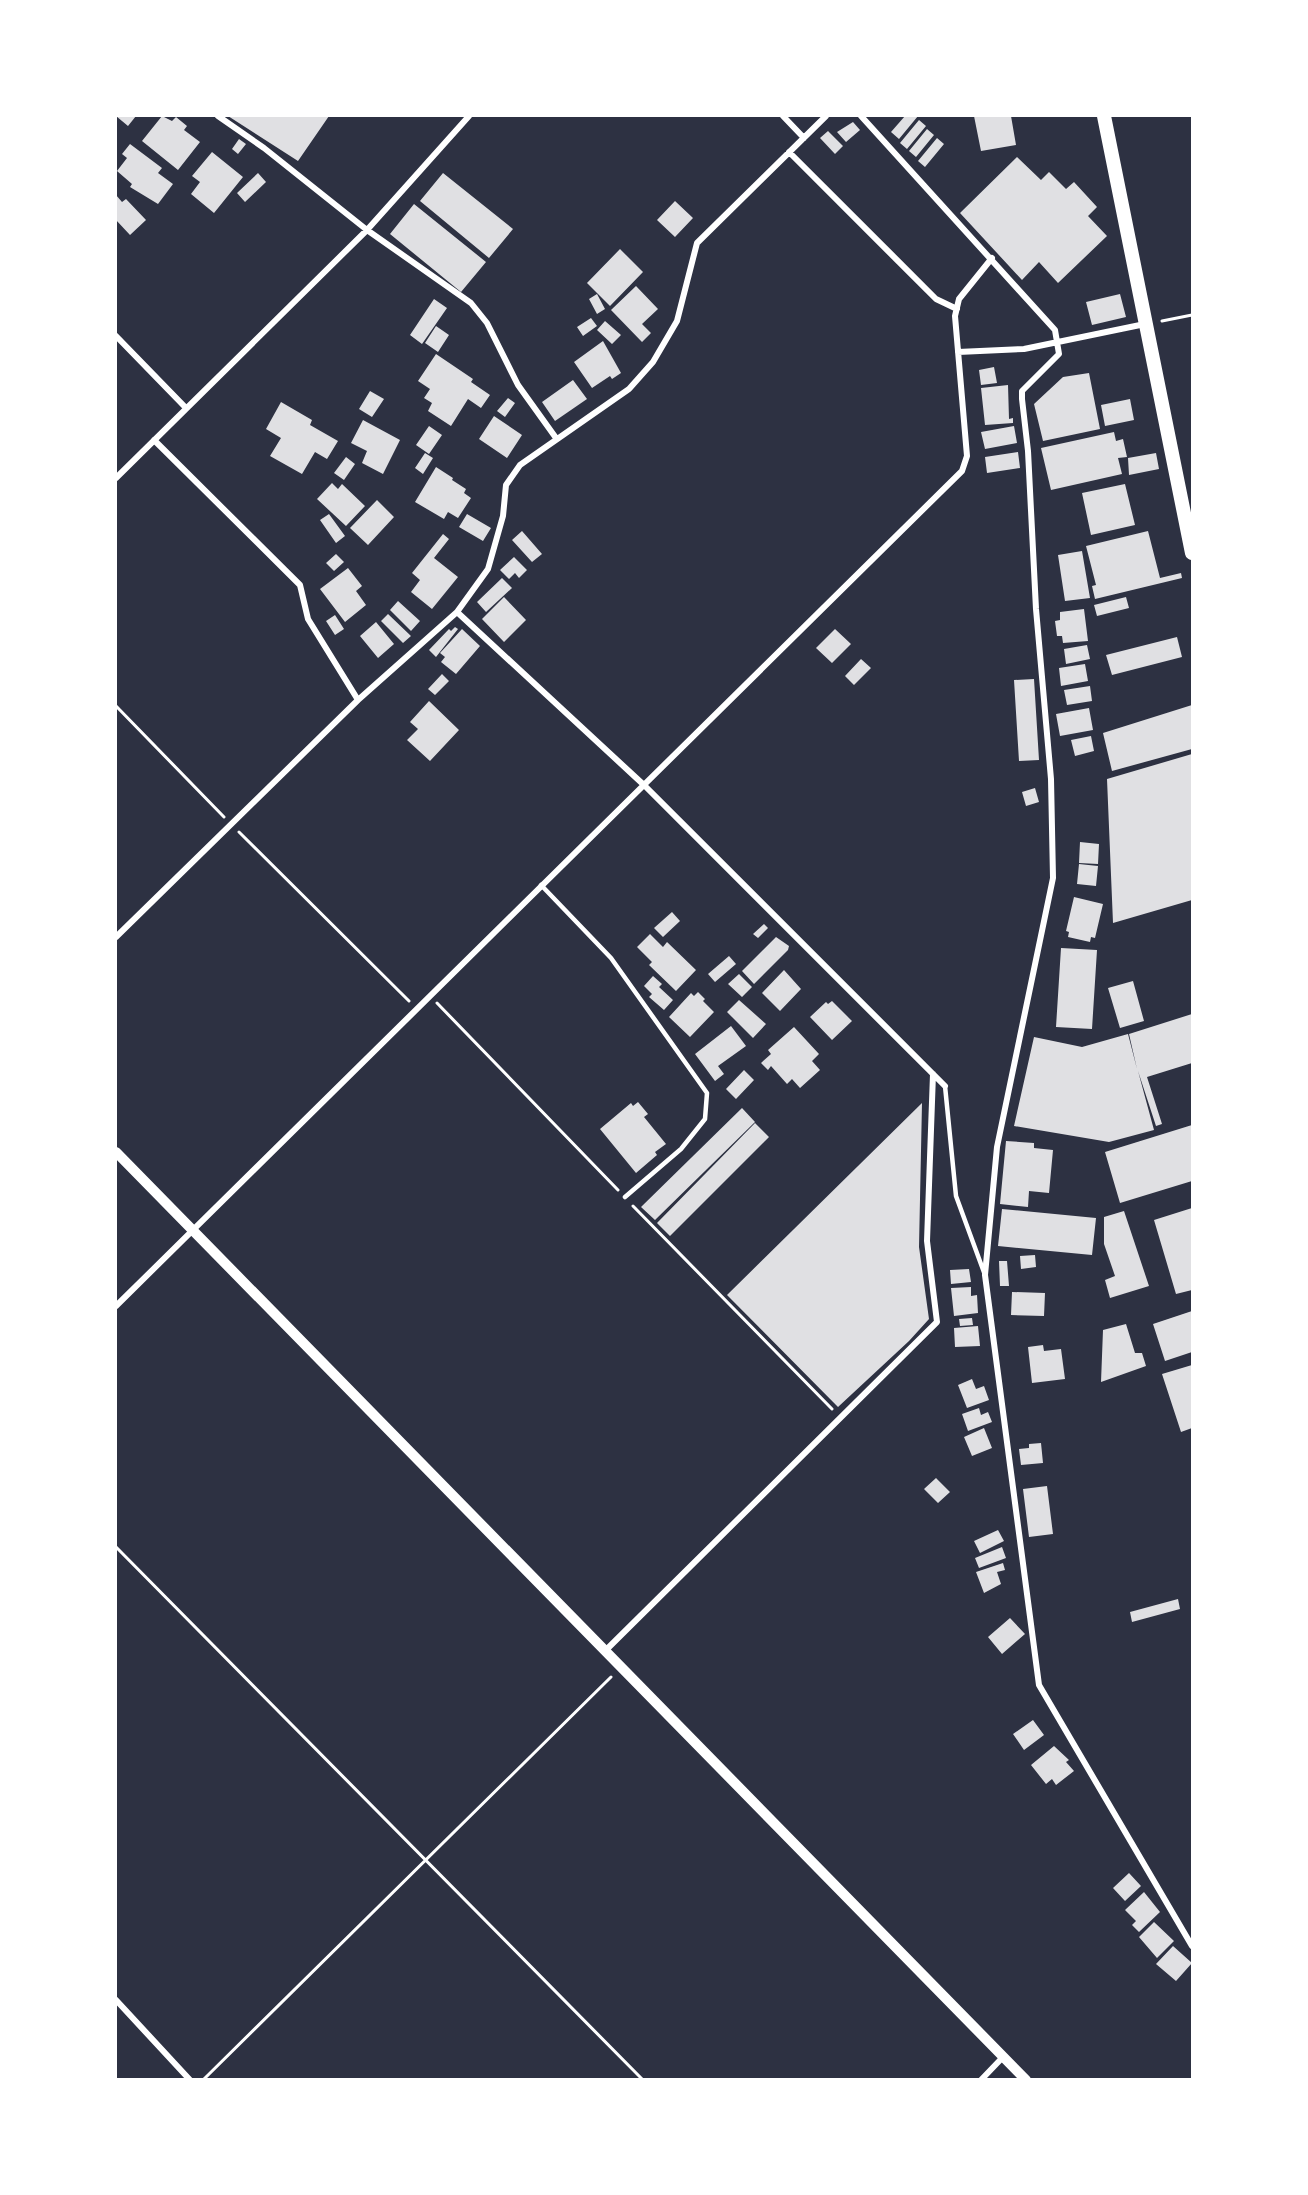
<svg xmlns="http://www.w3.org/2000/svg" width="1308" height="2195" viewBox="0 0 1308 2195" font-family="'Work Sans',sans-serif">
	<rect width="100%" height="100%" fill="#2d3142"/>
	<path fill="#e0e0e3" d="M 116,116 L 136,116 L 128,126 Z
		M 162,116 L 172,121 L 176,117 L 187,126 L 184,130 L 200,142 L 178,170 L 142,141 Z
		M 228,116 L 329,116 L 298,161 Z
		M 905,116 L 918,116 L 899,139 L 891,132 Z
		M 974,116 L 1011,116 L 1016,145 L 981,151 Z
		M 919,120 L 926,126 L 907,149 L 900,143 Z
		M 853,122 L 860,130 L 846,142 L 837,132 Z
		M 927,129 L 934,135 L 916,157 L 909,151 Z
		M 828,131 L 843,146 L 835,154 L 820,138 Z
		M 937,138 L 944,144 L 925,167 L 918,161 Z
		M 239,139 L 246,144 L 238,154 L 232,149 Z
		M 130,144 L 162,168 L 158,173 L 173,184 L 158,204 L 130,187 L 132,184 L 117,171 L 127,158 L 122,154 Z
		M 212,152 L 243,177 L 214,213 L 191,194 L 200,182 L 192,176 Z
		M 1017,157 L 1041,180 L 1049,172 L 1066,189 L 1074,182 L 1097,207 L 1088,216 L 1107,236 L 1058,283 L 1039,262 L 1022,280 L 960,213 Z
		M 258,173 L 266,182 L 245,202 L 237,193 Z
		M 443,173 L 513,229 L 489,258 L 420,201 Z
		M 116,195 L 122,202 L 126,199 L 146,220 L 130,235 L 116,220 Z
		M 675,201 L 693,218 L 675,237 L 657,220 Z
		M 414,204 L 486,262 L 461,292 L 390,234 Z
		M 620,249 L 643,272 L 610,306 L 587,283 Z
		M 636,286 L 658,309 L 642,324 L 651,333 L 642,342 L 611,310 Z
		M 597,294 L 605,309 L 597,314 L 589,299 Z
		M 1120,294 L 1126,317 L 1092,325 L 1086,302 Z
		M 434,299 L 447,308 L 422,344 L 410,335 Z
		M 591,318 L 597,326 L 583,336 L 577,327 Z
		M 605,321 L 621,335 L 612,344 L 597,330 Z
		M 436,326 L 449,335 L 438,352 L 425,343 Z
		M 603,341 L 621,373 L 612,379 L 610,376 L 592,388 L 574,362 Z
		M 436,354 L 473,379 L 471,382 L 490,395 L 481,408 L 468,399 L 451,426 L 428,411 L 432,403 L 424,398 L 430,389 L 418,381 Z
		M 994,367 L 997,383 L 981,385 L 979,370 Z
		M 1089,373 L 1100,429 L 1043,441 L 1034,404 L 1063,377 Z
		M 573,380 L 587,399 L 555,421 L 542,402 Z
		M 1008,385 L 1009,419 L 1013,418 L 1013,423 L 985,425 L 981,388 Z
		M 370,391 L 384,399 L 372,417 L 359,409 Z
		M 508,398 L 515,403 L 505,417 L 497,411 Z
		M 1130,399 L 1134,420 L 1105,426 L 1101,405 Z
		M 281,402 L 312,420 L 310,425 L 338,441 L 327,459 L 315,452 L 302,474 L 270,456 L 281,438 L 266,429 Z
		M 494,416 L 522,435 L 507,458 L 479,439 Z
		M 363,420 L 400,440 L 383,474 L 362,463 L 367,451 L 351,443 Z
		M 429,426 L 442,435 L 429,454 L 416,445 Z
		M 1014,426 L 1017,443 L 985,449 L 981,432 Z
		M 1114,432 L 1116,441 L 1123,439 L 1127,457 L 1118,458 L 1122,474 L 1051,490 L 1041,448 Z
		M 1018,452 L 1020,468 L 987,473 L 985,457 Z
		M 425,453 L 433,458 L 423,474 L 415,468 Z
		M 1156,453 L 1159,469 L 1129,475 L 1128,458 Z
		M 346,457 L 355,464 L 344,480 L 334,473 Z
		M 436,467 L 453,478 L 452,480 L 466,489 L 464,493 L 471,498 L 458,518 L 448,512 L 444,519 L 415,502 Z
		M 332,483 L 338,489 L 342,484 L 365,506 L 346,526 L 317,499 Z
		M 1125,484 L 1135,525 L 1091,535 L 1082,493 Z
		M 377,500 L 394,517 L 368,545 L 350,528 Z
		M 329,514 L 345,536 L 336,543 L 320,520 Z
		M 467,514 L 491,528 L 483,541 L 459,527 Z
		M 522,531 L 542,554 L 532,562 L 512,540 Z
		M 1148,531 L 1160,578 L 1181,573 L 1182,578 L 1095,599 L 1092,586 L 1096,585 L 1086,546 Z
		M 443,534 L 449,539 L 434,558 L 458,577 L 432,609 L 411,592 L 420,580 L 412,573 Z
		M 1082,551 L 1090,598 L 1065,601 L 1058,555 Z
		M 336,554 L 344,562 L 334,571 L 326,563 Z
		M 514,557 L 527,570 L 519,578 L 515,573 L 509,579 L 500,570 Z
		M 348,568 L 362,586 L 356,591 L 366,605 L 345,622 L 320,589 Z
		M 502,578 L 512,588 L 486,612 L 477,602 Z
		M 504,597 L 526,620 L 504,642 L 482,619 Z
		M 1126,597 L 1129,608 L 1097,616 L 1094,605 Z
		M 398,601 L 420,621 L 411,631 L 390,610 Z
		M 1084,609 L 1088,641 L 1063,643 L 1062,636 L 1057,636 L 1055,621 L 1060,620 L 1060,612 Z
		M 388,614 L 411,636 L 403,643 L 381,621 Z
		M 335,615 L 344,629 L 335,635 L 326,621 Z
		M 376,622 L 394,644 L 378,658 L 360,636 Z
		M 455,627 L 458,629 L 436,657 L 429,650 L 449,629 L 451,631 Z
		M 462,629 L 480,646 L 456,674 L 441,662 L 445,657 L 440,653 Z
		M 835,629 L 851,644 L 832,663 L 816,648 Z
		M 1177,637 L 1182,657 L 1112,675 L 1106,655 Z
		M 1087,645 L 1090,659 L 1066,664 L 1064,649 Z
		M 861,659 L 871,668 L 854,685 L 845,676 Z
		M 1085,664 L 1088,681 L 1061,686 L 1059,668 Z
		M 442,674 L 449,681 L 435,695 L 428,689 Z
		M 1034,679 L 1039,760 L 1019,761 L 1014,680 Z
		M 1090,686 L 1092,701 L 1067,705 L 1064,690 Z
		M 429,701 L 459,730 L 430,761 L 407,740 L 418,729 L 410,722 Z
		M 1192,705 L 1192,749 L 1112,771 L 1103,733 Z
		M 1089,708 L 1093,730 L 1060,736 L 1056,714 Z
		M 1091,736 L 1094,751 L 1075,756 L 1071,740 Z
		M 1192,754 L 1192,900 L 1113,923 L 1107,779 Z
		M 1035,788 L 1039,802 L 1026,806 L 1022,792 Z
		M 1080,842 L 1099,844 L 1098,864 L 1079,863 Z
		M 1079,864 L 1098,866 L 1096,886 L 1077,884 Z
		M 1074,897 L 1103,904 L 1095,938 L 1091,937 L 1090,942 L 1068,937 L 1069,932 L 1066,931 Z
		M 672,912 L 680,921 L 663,937 L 654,928 Z
		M 764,924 L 768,928 L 758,938 L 753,934 Z
		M 650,934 L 663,947 L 667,942 L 696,970 L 676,991 L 649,965 L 652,962 L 637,947 Z
		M 776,937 L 789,946 L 788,950 L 754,984 L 742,971 Z
		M 1061,948 L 1097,950 L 1092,1029 L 1056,1027 Z
		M 729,956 L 736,964 L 715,982 L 708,974 Z
		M 784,970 L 801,989 L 780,1011 L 762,993 Z
		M 739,974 L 752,987 L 742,997 L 728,984 Z
		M 653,976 L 662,984 L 659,987 L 673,1000 L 664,1010 L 649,997 L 652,994 L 644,986 Z
		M 1133,981 L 1144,1021 L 1120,1028 L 1108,988 Z
		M 698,992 L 705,999 L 703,1001 L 714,1012 L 690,1037 L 669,1017 L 691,993 L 694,996 Z
		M 739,1000 L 766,1024 L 753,1038 L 727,1012 Z
		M 832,1001 L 852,1021 L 832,1040 L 810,1017 L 826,1002 L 828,1004 Z
		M 1192,1014 L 1192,1063 L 1147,1077 L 1162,1124 L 1156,1126 L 1138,1071 L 1154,1130 L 1109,1142 L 1014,1126 L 1034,1037 L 1082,1047 L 1128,1034 L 1137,1069 L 1129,1034 Z
		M 731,1026 L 746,1046 L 718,1066 L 724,1074 L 715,1081 L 695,1054 Z
		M 794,1027 L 819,1054 L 812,1061 L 820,1070 L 800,1088 L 792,1079 L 787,1084 L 771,1066 L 768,1070 L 761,1063 L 771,1054 L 768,1050 Z
		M 744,1070 L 754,1080 L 736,1099 L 726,1089 Z
		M 638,1102 L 648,1114 L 644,1117 L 666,1144 L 655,1152 L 657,1155 L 636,1173 L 600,1129 L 631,1103 L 633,1106 Z
		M 922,1103 L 919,1247 L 929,1319 L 909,1341 L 838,1407 L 727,1295 Z
		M 742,1108 L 755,1122 L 655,1220 L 641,1207 Z
		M 755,1123 L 769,1137 L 670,1236 L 657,1223 Z
		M 1192,1125 L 1192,1181 L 1120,1203 L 1105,1152 Z
		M 1006,1141 L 1034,1143 L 1034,1148 L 1053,1150 L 1049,1193 L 1029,1191 L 1028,1207 L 1000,1204 Z
		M 1192,1208 L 1192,1290 L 1176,1294 L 1154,1220 Z
		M 1002,1209 L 1096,1218 L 1092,1255 L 998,1246 Z
		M 1124,1211 L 1149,1286 L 1110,1298 L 1105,1280 L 1115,1276 L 1104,1244 L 1104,1217 Z
		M 1035,1255 L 1036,1267 L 1021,1269 L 1020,1256 Z
		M 999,1261 L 1007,1261 L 1009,1286 L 1000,1286 Z
		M 969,1269 L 971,1282 L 951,1284 L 950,1270 Z
		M 971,1287 L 971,1296 L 977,1295 L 978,1313 L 954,1316 L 951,1288 Z
		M 1012,1292 L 1045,1293 L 1044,1316 L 1011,1315 Z
		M 1192,1311 L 1192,1352 L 1165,1361 L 1153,1324 Z
		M 972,1318 L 973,1325 L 960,1326 L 959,1319 Z
		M 1126,1324 L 1135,1353 L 1142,1353 L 1146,1366 L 1101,1382 L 1103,1330 Z
		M 978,1326 L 980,1346 L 955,1347 L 954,1328 Z
		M 1043,1345 L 1044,1351 L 1061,1349 L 1065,1379 L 1032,1383 L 1028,1347 Z
		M 1192,1365 L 1192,1428 L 1181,1432 L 1162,1374 Z
		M 972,1379 L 976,1389 L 984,1386 L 989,1400 L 967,1408 L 958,1385 Z
		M 979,1408 L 981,1415 L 988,1412 L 992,1422 L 968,1431 L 962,1414 Z
		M 984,1428 L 992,1448 L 972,1456 L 964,1437 Z
		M 1041,1443 L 1043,1463 L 1021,1465 L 1019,1449 L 1029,1448 L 1029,1444 Z
		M 936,1478 L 950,1492 L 938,1503 L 924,1489 Z
		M 1047,1486 L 1053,1534 L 1029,1537 L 1023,1489 Z
		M 998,1530 L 1004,1541 L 980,1553 L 974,1541 Z
		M 1002,1547 L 1006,1558 L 979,1568 L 975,1558 Z
		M 1003,1563 L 1005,1570 L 997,1572 L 1001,1584 L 984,1593 L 976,1572 Z
		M 1178,1599 L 1180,1609 L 1132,1622 L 1130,1612 Z
		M 1010,1618 L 1025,1634 L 1002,1654 L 988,1637 Z
		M 1033,1720 L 1044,1735 L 1024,1750 L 1013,1734 Z
		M 1054,1746 L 1069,1760 L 1066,1762 L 1074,1771 L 1056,1785 L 1052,1779 L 1046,1784 L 1031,1765 Z
		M 1129,1873 L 1141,1886 L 1125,1901 L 1113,1888 Z
		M 1144,1892 L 1160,1912 L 1139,1932 L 1132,1925 L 1136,1921 L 1125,1910 Z
		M 1154,1922 L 1174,1941 L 1157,1958 L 1139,1937 Z
		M 1173,1946 L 1192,1963 L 1176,1981 L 1156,1964 Z"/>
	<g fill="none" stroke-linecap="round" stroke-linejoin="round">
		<path stroke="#fff" stroke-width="3" d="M 1162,321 L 1192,315
			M 116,706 L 224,817
			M 239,832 L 409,1001
			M 437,1003 L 618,1190
			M 633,1206 L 832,1409
			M 116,1547 L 643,2080
			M 203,2080 L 611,1677"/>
		<path stroke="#fff" stroke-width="4.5" d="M 541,885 L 611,958 L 707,1093 L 705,1119 L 681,1149 L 625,1197
			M 945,1086 L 956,1196 L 985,1275"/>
		<path stroke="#fff" stroke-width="6" d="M 218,116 L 264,148 L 367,230 L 471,303 L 487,323 L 518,385 L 556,438
			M 783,116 L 804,138
			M 861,116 L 1055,330 L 1059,354 L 1022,391 L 1022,399 L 1028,451 L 1036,609 L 1051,779 L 1053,878 L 997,1147 L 985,1275 L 1039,1685 L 1192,1946
			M 789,152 L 936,299 L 957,309
			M 116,336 L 186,408
			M 958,352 L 1024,349 L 1145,324
			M 154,440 L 300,585 L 308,619 L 358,700
			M 116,478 L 367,230 L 469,116
			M 457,612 L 645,786 L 945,1086
			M 116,937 L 358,700 L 457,612 L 488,569 L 503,516 L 506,485 L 520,465 L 629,389 L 653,362 L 677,321 L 697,243 L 826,116
			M 116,1306 L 962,471 L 967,456 L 955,316 L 959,299 L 992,258
			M 605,1651 L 937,1322 L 927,1241 L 933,1074
			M 116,2000 L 190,2080
			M 981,2080 L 1003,2057"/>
		<path stroke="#fff" stroke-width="10" d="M 116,1152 L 1026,2080"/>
		<path stroke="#fff" stroke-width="14" d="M 1104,116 L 1192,553"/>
	</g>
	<rect width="1308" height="2195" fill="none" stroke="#ffffff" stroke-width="234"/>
</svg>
